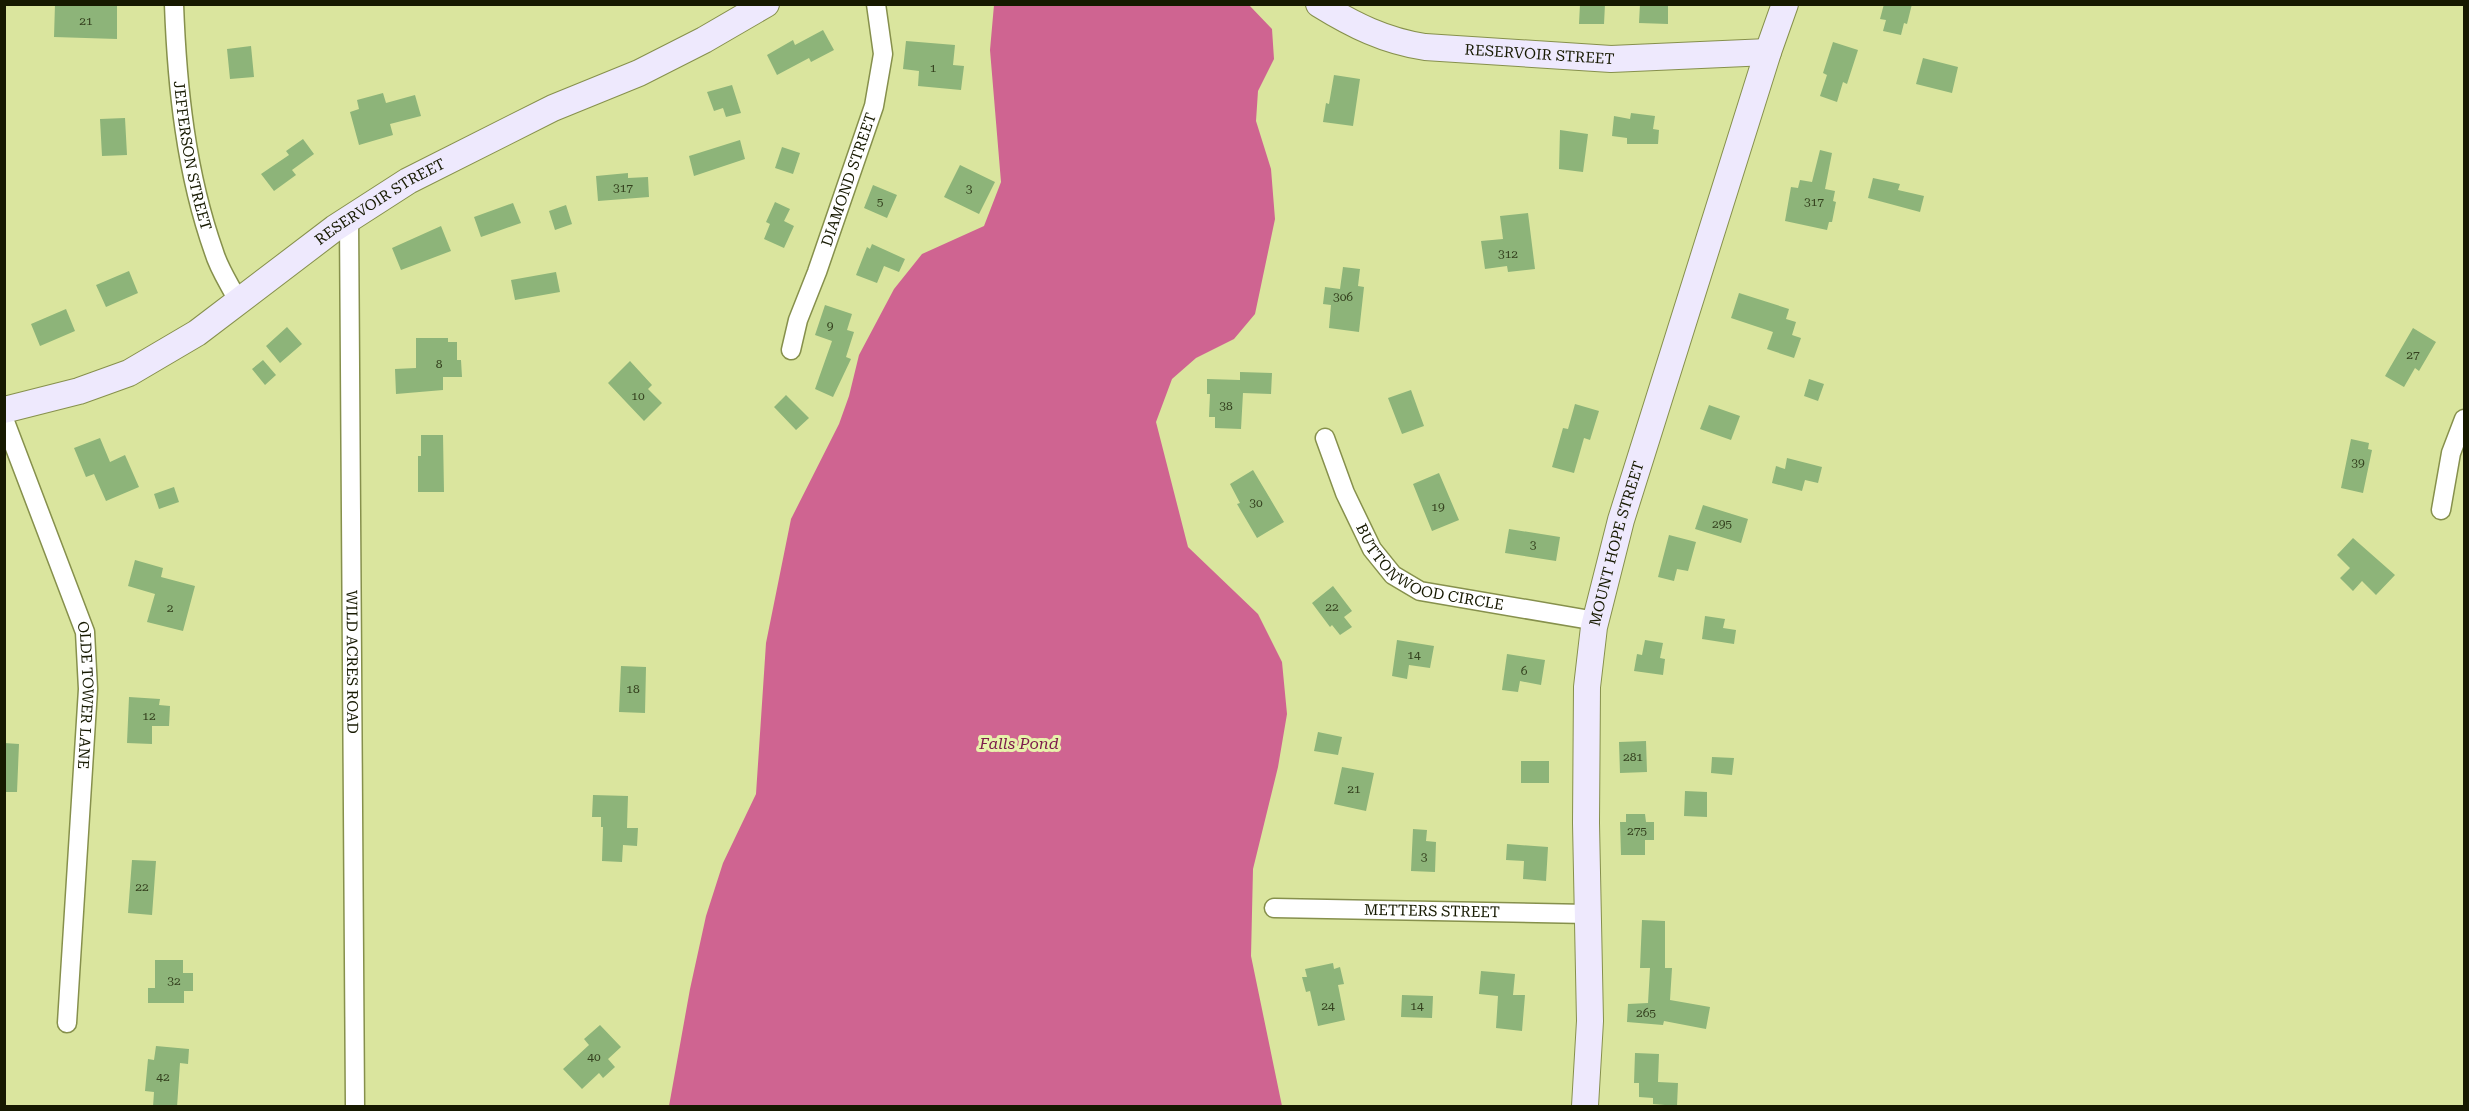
<svg xmlns="http://www.w3.org/2000/svg" width="2469" height="1111" viewBox="0 0 2469 1111" font-family="'Roboto Serif',serif">
	<rect width="100%" height="100%" fill="#dae59e"/>
	<path fill="#cf6491" d="M 994,5 L 1249,5 L 1272,29 L 1274,59 L 1258,91 L 1256,121 L 1271,169 L 1275,219 L 1255,314 L 1234,339 L 1196,358 L 1172,379 L 1156,422 L 1188,547 L 1258,614 L 1282,662 L 1287,714 L 1278,767 L 1253,869 L 1251,956 L 1282,1106 L 669,1106 L 690,989 L 706,916 L 723,863 L 756,794 L 766,643 L 791,519 L 839,424 L 849,396 L 859,355 L 894,289 L 922,254 L 984,226 L 1001,182 L 990,50 Z"/>
	<path fill="#8db479" d="M 55,4 L 117,4 L 117,39 L 54,37 Z
		M 1580,4 L 1605,4 L 1604,24 L 1579,24 Z
		M 1640,4 L 1668,4 L 1668,24 L 1639,23 Z
		M 1884,4 L 1912,4 L 1907,24 L 1904,23 L 1901,35 L 1883,31 L 1886,20 L 1880,19 Z
		M 823,30 L 834,50 L 811,62 L 809,58 L 777,75 L 767,55 L 793,40 L 795,45 Z
		M 906,41 L 955,45 L 953,65 L 964,66 L 961,90 L 918,86 L 919,71 L 903,69 Z
		M 1833,42 L 1858,50 L 1847,84 L 1843,82 L 1837,102 L 1820,96 L 1827,75 L 1823,73 Z
		M 251,46 L 254,77 L 230,79 L 227,49 Z
		M 1923,58 L 1958,67 L 1952,93 L 1916,84 Z
		M 1334,75 L 1360,79 L 1353,126 L 1323,122 L 1326,103 L 1329,104 Z
		M 732,85 L 741,113 L 726,117 L 723,108 L 714,111 L 707,92 Z
		M 383,93 L 386,103 L 415,95 L 421,116 L 390,124 L 393,135 L 359,145 L 350,112 L 359,109 L 357,100 Z
		M 1631,113 L 1655,116 L 1653,129 L 1659,130 L 1658,144 L 1627,144 L 1627,138 L 1612,136 L 1614,116 L 1630,119 Z
		M 125,118 L 127,155 L 102,156 L 100,119 Z
		M 1560,130 L 1588,134 L 1583,172 L 1559,169 Z
		M 303,139 L 314,154 L 292,170 L 296,175 L 274,191 L 261,174 L 289,155 L 286,151 Z
		M 740,140 L 745,159 L 694,176 L 689,156 Z
		M 782,147 L 800,153 L 793,174 L 775,168 Z
		M 1820,150 L 1832,153 L 1825,189 L 1835,191 L 1833,201 L 1836,202 L 1832,222 L 1829,222 L 1827,230 L 1785,221 L 1791,187 L 1798,188 L 1800,180 L 1812,182 Z
		M 960,165 L 995,182 L 979,214 L 944,197 Z
		M 628,173 L 628,178 L 648,177 L 649,197 L 598,201 L 596,176 Z
		M 1873,178 L 1900,184 L 1898,190 L 1924,196 L 1920,212 L 1868,198 Z
		M 873,185 L 897,195 L 887,218 L 864,208 Z
		M 775,202 L 790,209 L 784,221 L 794,226 L 784,248 L 764,239 L 770,224 L 766,222 Z
		M 513,203 L 521,223 L 481,237 L 474,217 Z
		M 566,205 L 572,224 L 555,230 L 549,211 Z
		M 1528,213 L 1535,269 L 1508,272 L 1507,266 L 1485,269 L 1481,241 L 1503,239 L 1500,216 Z
		M 441,226 L 451,251 L 401,270 L 392,248 Z
		M 872,244 L 905,259 L 899,272 L 884,266 L 877,283 L 856,275 L 867,247 L 870,249 Z
		M 1343,267 L 1360,269 L 1358,286 L 1364,287 L 1359,332 L 1329,328 L 1331,305 L 1323,304 L 1325,287 L 1340,289 Z
		M 129,271 L 138,293 L 106,307 L 96,285 Z
		M 556,272 L 560,292 L 515,300 L 511,280 Z
		M 1739,293 L 1789,309 L 1786,319 L 1796,322 L 1792,335 L 1801,338 L 1794,358 L 1767,349 L 1773,332 L 1731,318 Z
		M 825,305 L 852,314 L 847,330 L 854,332 L 846,357 L 851,359 L 833,397 L 815,389 L 832,341 L 815,335 Z
		M 66,309 L 75,331 L 40,346 L 31,324 Z
		M 287,327 L 302,344 L 280,363 L 266,346 Z
		M 2413,328 L 2436,342 L 2419,371 L 2415,368 L 2404,387 L 2385,376 Z
		M 416,338 L 448,338 L 448,342 L 457,342 L 457,360 L 461,360 L 462,377 L 443,377 L 443,390 L 396,394 L 395,369 L 416,368 Z
		M 263,360 L 276,375 L 265,385 L 252,369 Z
		M 630,361 L 652,385 L 648,389 L 662,403 L 644,421 L 608,383 Z
		M 1240,372 L 1272,373 L 1271,394 L 1243,393 L 1241,429 L 1215,428 L 1215,417 L 1209,417 L 1210,394 L 1207,394 L 1207,379 L 1240,380 Z
		M 1809,379 L 1824,384 L 1818,401 L 1804,396 Z
		M 1411,390 L 1424,426 L 1402,434 L 1388,398 Z
		M 786,395 L 809,418 L 796,430 L 774,407 Z
		M 1575,404 L 1599,411 L 1590,440 L 1584,438 L 1574,473 L 1552,467 L 1563,428 L 1568,429 Z
		M 1709,405 L 1740,416 L 1731,440 L 1700,429 Z
		M 421,435 L 443,435 L 444,492 L 418,492 L 418,456 L 421,456 Z
		M 100,438 L 110,462 L 125,455 L 139,487 L 106,501 L 94,474 L 86,477 L 74,448 Z
		M 2351,439 L 2369,443 L 2368,449 L 2372,450 L 2363,493 L 2341,488 Z
		M 1787,458 L 1822,467 L 1818,483 L 1805,480 L 1802,491 L 1772,483 L 1776,466 L 1785,469 Z
		M 1253,470 L 1284,522 L 1257,538 L 1237,504 L 1240,503 L 1230,484 Z
		M 1439,473 L 1459,520 L 1432,531 L 1413,484 Z
		M 174,487 L 179,502 L 159,509 L 154,494 Z
		M 1703,505 L 1748,519 L 1741,543 L 1695,529 Z
		M 1509,529 L 1560,537 L 1556,561 L 1505,553 Z
		M 1669,535 L 1696,542 L 1688,571 L 1677,569 L 1674,581 L 1658,577 Z
		M 2353,538 L 2395,575 L 2376,595 L 2362,581 L 2353,591 L 2340,578 L 2350,568 L 2337,555 Z
		M 135,560 L 163,568 L 161,577 L 195,586 L 183,631 L 147,622 L 155,594 L 128,586 Z
		M 1333,586 L 1352,611 L 1344,617 L 1352,627 L 1340,635 L 1332,625 L 1330,627 L 1312,603 Z
		M 1705,616 L 1725,619 L 1723,628 L 1736,630 L 1734,644 L 1702,639 Z
		M 1397,640 L 1434,646 L 1430,668 L 1409,665 L 1407,679 L 1392,676 Z
		M 1645,640 L 1663,643 L 1660,658 L 1665,659 L 1663,675 L 1634,671 L 1637,654 L 1642,655 Z
		M 1507,654 L 1545,660 L 1541,685 L 1520,681 L 1518,692 L 1502,690 Z
		M 621,666 L 646,667 L 645,713 L 619,712 Z
		M 129,697 L 160,699 L 159,705 L 170,706 L 169,726 L 152,726 L 152,744 L 127,743 Z
		M 1318,732 L 1342,737 L 1338,755 L 1314,751 Z
		M 1646,741 L 1647,772 L 1620,773 L 1619,742 Z
		M 4,743 L 19,744 L 17,792 L 4,792 Z
		M 1712,757 L 1734,758 L 1732,775 L 1711,773 Z
		M 1521,761 L 1549,761 L 1549,783 L 1521,783 Z
		M 1342,767 L 1374,773 L 1366,811 L 1334,804 Z
		M 1685,791 L 1707,792 L 1707,817 L 1684,816 Z
		M 593,795 L 628,796 L 627,828 L 638,828 L 637,846 L 623,845 L 622,862 L 602,861 L 603,827 L 601,827 L 601,817 L 592,817 Z
		M 1626,814 L 1645,814 L 1646,822 L 1654,822 L 1654,840 L 1645,840 L 1645,855 L 1621,855 L 1620,822 L 1626,822 Z
		M 1413,829 L 1427,830 L 1426,841 L 1436,842 L 1435,872 L 1411,871 Z
		M 1507,844 L 1548,847 L 1546,881 L 1523,879 L 1524,861 L 1506,860 Z
		M 132,860 L 156,861 L 152,915 L 128,913 Z
		M 1642,920 L 1665,921 L 1665,968 L 1672,968 L 1670,1000 L 1710,1007 L 1706,1029 L 1664,1021 L 1663,1025 L 1627,1022 L 1628,1004 L 1648,1003 L 1650,968 L 1640,968 Z
		M 155,960 L 183,960 L 183,973 L 193,973 L 193,991 L 184,991 L 184,1003 L 148,1003 L 148,988 L 155,988 Z
		M 1333,963 L 1334,969 L 1340,967 L 1344,984 L 1338,985 L 1345,1020 L 1318,1026 L 1310,991 L 1306,992 L 1302,977 L 1307,977 L 1305,969 Z
		M 1481,971 L 1515,974 L 1513,995 L 1525,995 L 1522,1031 L 1496,1028 L 1498,996 L 1479,994 Z
		M 1402,995 L 1433,996 L 1432,1018 L 1401,1017 Z
		M 600,1025 L 621,1047 L 608,1059 L 615,1067 L 603,1078 L 599,1073 L 582,1089 L 563,1069 L 589,1045 L 584,1039 Z
		M 156,1046 L 189,1049 L 188,1064 L 180,1063 L 177,1107 L 153,1107 L 154,1092 L 145,1091 L 148,1059 L 154,1060 Z
		M 1635,1053 L 1659,1054 L 1658,1082 L 1678,1083 L 1677,1106 L 1653,1104 L 1653,1098 L 1639,1097 L 1639,1083 L 1634,1083 Z"/>
	<g fill="none" stroke-linecap="round" stroke-linejoin="round">
		<defs>
			<g id="street">
				<path id="s1" d="M 174,4 C 177,87 186,173 214,252 C 219,269 230,285 238,301"/>
				<path id="s2" d="M 349,218 L 355,1106"/>
				<path id="s3" d="M 791,350 L 798,320 L 817,272 L 874,106 L 883,54 L 876,4"/>
				<path id="s4" d="M 4,419 L 85,632 L 88,689 L 67,1023"/>
				<path id="s5" d="M 1325,438 L 1345,493 L 1372,549 L 1393,575 L 1420,591 L 1596,621"/>
				<path d="M 2441,510 L 2451,453 L 2464,419"/>
				<path id="s6" d="M 1274,908 L 1588,914"/>
			</g>
			<g id="secondary">
				<path id="s7" d="M 1319,4 C 1353,25 1385,41 1425,47 L 1611,59 L 1768,52"/>
				<path id="s8" d="M 4,410 L 79,391 L 129,373 L 197,333 L 335,228 L 408,181 L 553,108 L 639,73 L 704,40 L 766,4"/>
				<path id="s9" d="M 1585,1106 L 1590,1021 L 1586,823 L 1587,687 L 1594,627 L 1621,520 L 1768,52 L 1785,4"/>
			</g>
		</defs>
		<use href="#street" stroke="#86904c" stroke-width="21"/>
		<use href="#secondary" stroke="#86904c" stroke-width="28"/>
		<use href="#street" stroke="#fff" stroke-width="18"/>
		<use href="#secondary" stroke="#eee9fd" stroke-width="26"/>
	</g>
	<g text-anchor="middle" dominant-baseline="central" stroke-width="6" stroke-linejoin="round" paint-order="stroke">
		<g font-size="12" fill="#34401e">
			<text x="86" y="21">21</text>
			<text x="933" y="68">1</text>
			<text x="623" y="188">317</text>
			<text x="969" y="189">3</text>
			<text x="880" y="202">5</text>
			<text x="1814" y="202">317</text>
			<text x="1508" y="254">312</text>
			<text x="1343" y="297">306</text>
			<text x="830" y="326">9</text>
			<text x="2413" y="355">27</text>
			<text x="439" y="364">8</text>
			<text x="638" y="396">10</text>
			<text x="1226" y="406">38</text>
			<text x="2358" y="463">39</text>
			<text x="1256" y="503">30</text>
			<text x="1438" y="507">19</text>
			<text x="1722" y="524">295</text>
			<text x="1533" y="545">3</text>
			<text x="1332" y="607">22</text>
			<text x="170" y="608">2</text>
			<text x="1414" y="655">14</text>
			<text x="1524" y="671">6</text>
			<text x="633" y="689">18</text>
			<text x="149" y="716">12</text>
			<text x="1633" y="757">281</text>
			<text x="1354" y="789">21</text>
			<text x="1637" y="831">275</text>
			<text x="1424" y="857">3</text>
			<text x="142" y="887">22</text>
			<text x="174" y="981">32</text>
			<text x="1328" y="1006">24</text>
			<text x="1417" y="1006">14</text>
			<text x="1646" y="1013">265</text>
			<text x="594" y="1057">40</text>
			<text x="163" y="1077">42</text>
		</g>
		<g font-size="15" fill="#161900" stroke="#e7f2ab">
			<text stroke="none"><textPath href="#s7" startOffset="230">RESERVOIR STREET</textPath></text>
			<text stroke="none"><textPath href="#s1" startOffset="153">JEFFERSON STREET</textPath></text>
			<text stroke="none"><textPath href="#s3" startOffset="180">DIAMOND STREET</textPath></text>
			<text stroke="none"><textPath href="#s8" startOffset="435">RESERVOIR STREET</textPath></text>
			<text stroke="none"><textPath href="#s9" startOffset="566">MOUNT HOPE STREET</textPath></text>
			<text stroke="none"><textPath href="#s5" startOffset="182">BUTTONWOOD CIRCLE</textPath></text>
			<text stroke="none"><textPath href="#s2" startOffset="444">WILD ACRES ROAD</textPath></text>
			<text stroke="none"><textPath href="#s4" startOffset="291">OLDE TOWER LANE</textPath></text>
			<text stroke="none"><textPath href="#s6" startOffset="158">METTERS STREET</textPath></text>
		</g>
		<g font-size="16" font-style="italic" fill="#7c1a4a" stroke="#e7f2ab">
			<text x="1019" y="743">Falls Pond</text>
		</g>
	</g>
	<rect width="2469" height="1111" fill="none" stroke="#161900" stroke-width="12"/>
</svg>
